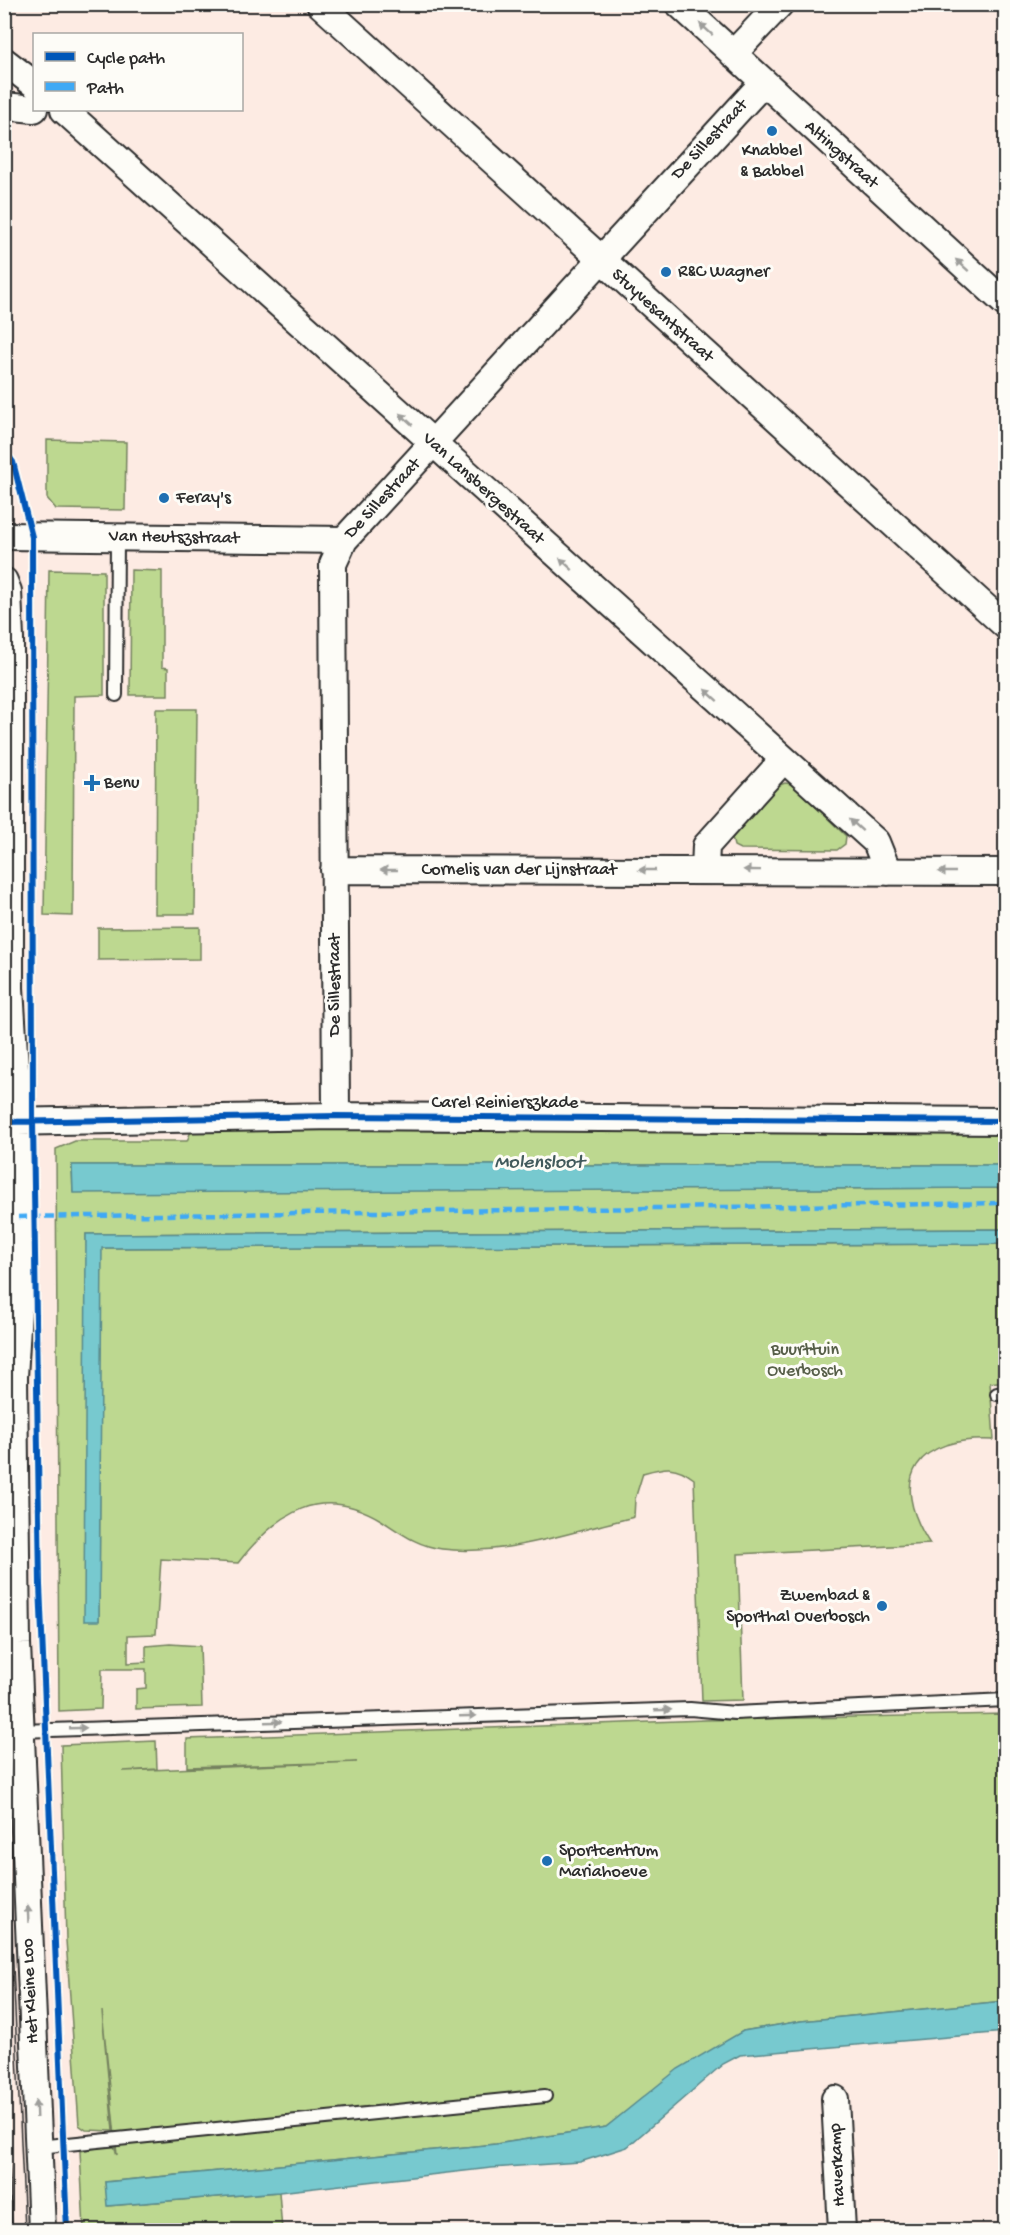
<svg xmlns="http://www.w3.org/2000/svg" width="1010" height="2235" viewBox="0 0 1010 2235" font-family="'Gochi Hand',sans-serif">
	<rect width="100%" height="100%" fill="#fdebe3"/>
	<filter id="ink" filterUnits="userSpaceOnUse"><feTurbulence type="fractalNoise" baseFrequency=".0167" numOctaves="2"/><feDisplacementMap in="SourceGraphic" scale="12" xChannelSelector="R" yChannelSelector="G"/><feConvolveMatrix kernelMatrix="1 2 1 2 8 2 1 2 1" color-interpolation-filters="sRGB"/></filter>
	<g filter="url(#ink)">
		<path fill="#bdd890" stroke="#74825e" stroke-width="1.5" d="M 47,440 L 126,442 L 125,510 L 56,509 L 47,498 Z
			M 49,570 L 104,571 L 104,695 L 74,696 L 73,916 L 44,915 Z
			M 131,570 L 162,571 L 162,667 L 168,668 L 168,695 L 130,695 Z
			M 156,709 L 197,709 L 195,914 L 155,914 Z
			M 785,783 L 792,784 L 846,836 L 845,844 L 837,850 L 740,849 L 734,846 L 732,838 L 777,786 Z
			M 200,927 L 200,959 L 98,960 L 98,928 Z
			M 192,1129 L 1005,1131 L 1005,1165 L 72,1165 L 73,1192 L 1006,1188 L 1005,1229 L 86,1234 L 99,1621 L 101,1248 L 1005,1244 L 1005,1381 L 990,1383 L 994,1440 C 917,1436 887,1477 930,1544 L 738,1554 L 743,1700 L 702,1701 L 694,1479 C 675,1464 665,1467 643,1473 L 635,1499 L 634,1517 C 573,1531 505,1557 442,1549 C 417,1546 401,1533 381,1520 C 320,1484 278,1512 238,1563 L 161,1559 L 156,1634 L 128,1635 L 128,1663 L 146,1662 L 146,1646 L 170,1644 L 200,1646 L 202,1707 L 136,1709 L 136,1689 L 146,1688 L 146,1669 L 102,1669 L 101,1709 L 59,1711 L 56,1149 L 75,1141 L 187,1141 Z
			M 1005,1714 L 1005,2001 L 801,2021 L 743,2031 L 640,2101 L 606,2127 L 496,2144 L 105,2182 L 108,2206 L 279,2192 L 282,2230 L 84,2230 L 80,2151 L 114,2145 L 117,2155 L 102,2011 L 113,2131 L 86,2130 L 79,2125 L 66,1940 L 61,1745 L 156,1741 L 157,1769 L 123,1771 L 357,1762 L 187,1767 L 187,1739 L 705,1720 Z"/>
		<path fill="#77c9cf" stroke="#598a8d" stroke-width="1.5" d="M 72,1165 L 1005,1165 L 1006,1188 L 73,1193 Z
			M 1005,1229 L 1005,1244 L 102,1248 L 99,1621 L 84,1621 L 86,1234 Z
			M 1005,2001 L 1005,2032 L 740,2055 L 723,2064 L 627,2147 L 580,2162 L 491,2168 L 279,2192 L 107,2206 L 105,2182 L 496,2144 L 606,2127 L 678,2069 L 743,2031 L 801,2021 Z"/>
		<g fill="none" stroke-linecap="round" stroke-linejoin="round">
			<defs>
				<path id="lane" d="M 116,695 L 117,537
					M 997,1394 L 1006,1393
					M 20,1731 L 690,1709 L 735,1713 L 1006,1700
					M 38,2147 L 545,2096"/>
				<path id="street" d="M 320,4 L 1006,626
					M 679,4 L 1006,304
					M 733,54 L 780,4
					M 4,61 L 34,84
					M 4,106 L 34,109
					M 64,110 L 876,842 L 888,872
					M 4,536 L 344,540
					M 4,581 L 8,591 L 10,639 L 10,988 L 16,1085 L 19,1292 L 14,1377 L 17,1644 L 42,2230
					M 705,869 L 706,846 L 783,760
					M 334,870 L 1006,872
					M 336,1116 L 333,564 L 344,540 L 763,83
					M 4,1122 L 336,1116 L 1006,1121
					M 835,2099 L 842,2230"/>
			</defs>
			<use href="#lane" stroke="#2b2b2b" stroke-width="16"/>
			<use href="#street" stroke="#2b2b2b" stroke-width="30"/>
			<use href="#lane" stroke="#fdfcf7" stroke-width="12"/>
			<use href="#street" stroke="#fdfcf7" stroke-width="26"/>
			<path stroke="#2b2b2b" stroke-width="1.5" d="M 4,1767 L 25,2230
				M 4,2044 L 12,2230"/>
			<path stroke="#3fa9f5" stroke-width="4.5" stroke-dasharray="9 4.5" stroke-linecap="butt" d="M 18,1217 L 1006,1203"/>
			<defs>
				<path id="cycleway" d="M 4,450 L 13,462 L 32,537 L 33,1122 L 40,1585 L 67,2230
					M 4,1122 L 336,1116 L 1006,1121"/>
			</defs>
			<use href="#cycleway" stroke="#fdfcf7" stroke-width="10"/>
			<use href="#cycleway" stroke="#0057b8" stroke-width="6"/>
		</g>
		<defs><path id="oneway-solid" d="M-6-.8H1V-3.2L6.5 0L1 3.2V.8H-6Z" transform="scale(1.5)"/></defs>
		<g fill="#9e9e9b">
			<use href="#oneway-solid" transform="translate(706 29) rotate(-138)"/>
			<use href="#oneway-solid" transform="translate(962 265) rotate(-138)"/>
			<use href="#oneway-solid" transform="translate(406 419) rotate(-138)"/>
			<use href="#oneway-solid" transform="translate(566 564) rotate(-138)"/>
			<use href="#oneway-solid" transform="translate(711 695) rotate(-138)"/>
			<use href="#oneway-solid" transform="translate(856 825) rotate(-138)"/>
			<use href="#oneway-solid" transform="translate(389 870) rotate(180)"/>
			<use href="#oneway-solid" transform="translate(647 870) rotate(180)"/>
			<use href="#oneway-solid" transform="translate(752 870) rotate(-179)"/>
			<use href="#oneway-solid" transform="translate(947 872) rotate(180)"/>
			<use href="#oneway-solid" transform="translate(663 1710) rotate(-2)"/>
			<use href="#oneway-solid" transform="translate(468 1716) rotate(-2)"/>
			<use href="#oneway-solid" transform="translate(273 1722) rotate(-2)"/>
			<use href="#oneway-solid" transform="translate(78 1728) rotate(-2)"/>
			<use href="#oneway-solid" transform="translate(28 1914) rotate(-93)"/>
			<use href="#oneway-solid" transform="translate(36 2109) rotate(-92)"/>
		</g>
	</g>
	<g fill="#1f6fb2" stroke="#fdfcf7" stroke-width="2">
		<circle cx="772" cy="131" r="6"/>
		<circle cx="666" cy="272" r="6"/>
		<circle cx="164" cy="498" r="6"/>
		<path d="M89 774h6v6h6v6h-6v6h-6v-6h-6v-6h6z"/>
		<circle cx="882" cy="1606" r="6"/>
		<circle cx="547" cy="1861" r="6"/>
	</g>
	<g text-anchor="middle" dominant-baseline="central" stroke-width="6" stroke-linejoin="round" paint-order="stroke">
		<g font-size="18" fill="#2b2b2b" stroke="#fdfcf7">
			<text transform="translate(710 140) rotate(-47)">De Sillestraat</text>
			<text transform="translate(841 155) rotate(42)">Altingstraat</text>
			<text transform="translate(662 316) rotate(42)">Stuyvesantstraat</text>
			<text transform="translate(483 489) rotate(42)">Van Lansbergestraat</text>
			<text transform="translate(383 499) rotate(-47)">De Sillestraat</text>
			<text transform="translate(174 538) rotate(1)">Van Heutszstraat</text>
			<text x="519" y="870">Cornelis van der Lijnstraat</text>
			<text transform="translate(335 985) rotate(-90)">De Sillestraat</text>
			<text x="505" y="1103">Carel Reinierszkade</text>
			<text transform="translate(31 1991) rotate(-93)">Het Kleine Loo</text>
			<text transform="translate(838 2165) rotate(-93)">Haverkamp</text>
		</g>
		<g font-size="18" fill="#2b2b2b" stroke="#fdfcf7" text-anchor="start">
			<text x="772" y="151" text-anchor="middle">Knabbel<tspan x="772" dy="21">&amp; Babbel</tspan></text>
			<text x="678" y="272">R&amp;C Wagner</text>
			<text x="176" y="498">Feray's</text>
			<text x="104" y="783">Benu</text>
			<text x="870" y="1596" text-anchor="end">Zwembad &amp;<tspan x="870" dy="21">Sporthal Overbosch</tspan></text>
			<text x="559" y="1851">Sportcentrum<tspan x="559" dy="21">Mariahoeve</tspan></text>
		</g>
		<g font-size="18" fill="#575f49" stroke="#fdfcf7">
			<text x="805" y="1350">Buurttuin<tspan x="805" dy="21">Overbosch</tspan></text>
		</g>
		<g font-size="20" font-style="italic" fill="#425a5c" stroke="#fdfcf7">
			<text x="539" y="1163">Molensloot</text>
		</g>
	</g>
	<rect width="1010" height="2235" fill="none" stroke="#fdfcf7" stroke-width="24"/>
	<rect x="12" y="12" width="986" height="2211" fill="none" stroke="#2b2b2b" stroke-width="2" filter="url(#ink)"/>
	<rect x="33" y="33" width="210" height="78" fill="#fdfcf7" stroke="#a9a8a5" stroke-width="1.5"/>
	<rect x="45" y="52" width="30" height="9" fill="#0057b8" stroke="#a9a8a5" stroke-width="1.5"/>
	<text x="87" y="63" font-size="18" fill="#2b2b2b">Cycle path</text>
	<rect x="45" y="82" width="30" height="9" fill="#3fa9f5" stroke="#a9a8a5" stroke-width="1.5"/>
	<text x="87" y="93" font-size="18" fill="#2b2b2b">Path</text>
</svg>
